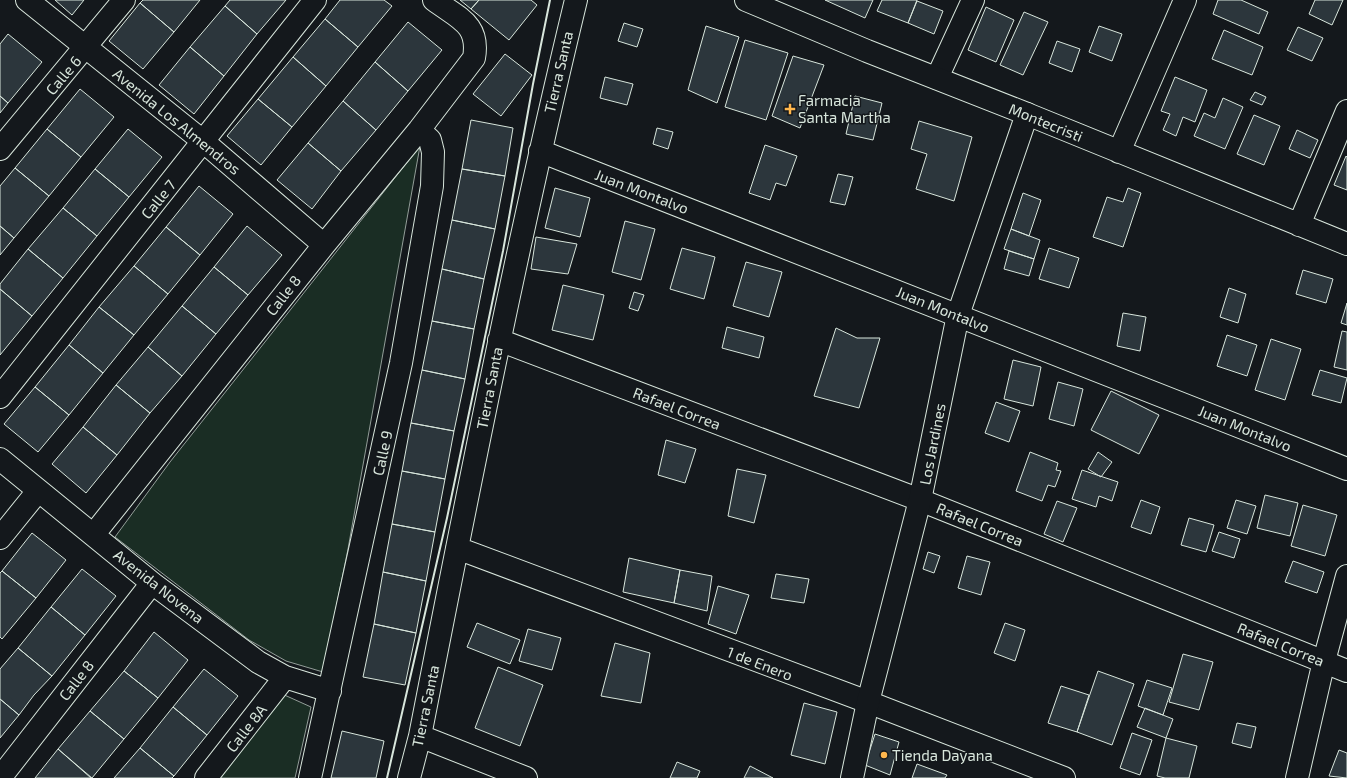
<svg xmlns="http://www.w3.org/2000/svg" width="1347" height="778" viewBox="0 0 1347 778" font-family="'Exo 2',sans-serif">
	<rect width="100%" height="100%" fill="#14181c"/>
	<path fill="#1a2d24" stroke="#939e99" d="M 420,146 L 348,549 L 323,672 L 286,661 L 249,640 L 115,537 L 170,462 Z
		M 280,693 L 311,707 L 295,778 L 217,778 Z"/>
	<path fill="#2c363c" stroke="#d8e6dc" d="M 55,0 L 84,0 L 72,15 Z
		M 143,0 L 200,0 L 174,32 L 140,3 Z
		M 230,0 L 286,0 L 257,34 L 225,6 Z
		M 340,0 L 384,0 L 392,6 L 358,47 L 325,19 Z
		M 460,0 L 479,0 L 471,9 Z
		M 479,0 L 531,0 L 537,5 L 509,40 L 471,9 Z
		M 825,0 L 873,0 L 865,18 Z
		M 882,0 L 917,0 L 908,23 L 877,11 Z
		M 1218,0 L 1241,0 L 1268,12 L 1259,34 L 1213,14 Z
		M 1315,0 L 1343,0 L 1332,25 L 1309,14 Z
		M 917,1 L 943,11 L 934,34 L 908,23 Z
		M 140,3 L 174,32 L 143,69 L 109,41 Z
		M 225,6 L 257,34 L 224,76 L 190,47 Z
		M 986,7 L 1014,20 L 996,62 L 968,50 Z
		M 1024,12 L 1048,22 L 1023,75 L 1000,65 Z
		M 325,19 L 358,47 L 326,86 L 293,57 Z
		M 408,22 L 442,50 L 408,91 L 375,62 Z
		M 624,23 L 643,29 L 637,47 L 618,41 Z
		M 706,26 L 739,37 L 717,103 L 688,90 Z
		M 1099,26 L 1122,34 L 1112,61 L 1089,52 Z
		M 1298,27 L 1323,38 L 1312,61 L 1287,50 Z
		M 1224,30 L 1263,47 L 1252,75 L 1212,59 Z
		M 8,34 L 42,62 L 8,103 L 0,96 L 0,44 Z
		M 745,40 L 788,53 L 766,120 L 725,107 Z
		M 1057,41 L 1080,49 L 1072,72 L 1049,63 Z
		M 190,47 L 224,76 L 194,114 L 159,85 Z
		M 505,54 L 532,75 L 501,116 L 473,94 Z
		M 793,56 L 824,65 L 800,128 L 772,116 Z
		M 293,57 L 326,86 L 292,127 L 258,99 Z
		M 375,62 L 408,91 L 376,130 L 343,101 Z
		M 605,77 L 633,84 L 627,105 L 600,98 Z
		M 1175,77 L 1207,90 L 1195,122 L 1183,117 L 1176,136 L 1163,130 L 1170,114 L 1161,111 Z
		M 80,89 L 114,117 L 81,157 L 47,129 Z
		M 1255,92 L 1266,97 L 1262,105 L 1250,100 Z
		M 0,96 L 8,103 L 0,113 Z
		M 855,96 L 882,103 L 873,140 L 846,134 Z
		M 1223,98 L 1243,107 L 1225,149 L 1194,136 L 1204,113 L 1215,118 Z
		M 258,99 L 292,127 L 261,165 L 227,136 Z
		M 343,101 L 376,130 L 341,171 L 308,143 Z
		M 1254,115 L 1280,126 L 1264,165 L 1237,154 Z
		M 471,120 L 513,128 L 505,176 L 462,169 Z
		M 919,121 L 972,137 L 954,201 L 916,189 L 927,154 L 911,149 Z
		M 657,128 L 673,132 L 668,149 L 653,144 Z
		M 47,129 L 81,157 L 49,196 L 15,168 Z
		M 128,129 L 162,157 L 129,197 L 95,169 Z
		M 1297,130 L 1318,140 L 1310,158 L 1289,149 Z
		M 308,143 L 341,171 L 312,209 L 277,180 Z
		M 765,145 L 797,156 L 786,186 L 776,183 L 770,200 L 749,193 Z
		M 1346,156 L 1347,157 L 1347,190 L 1334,185 Z
		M 15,168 L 49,196 L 14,238 L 0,226 L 0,186 Z
		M 95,169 L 129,197 L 97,236 L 63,208 Z
		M 462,169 L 505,176 L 495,229 L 452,220 Z
		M 838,174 L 853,177 L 845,205 L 830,202 Z
		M 199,186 L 233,214 L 200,255 L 166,227 Z
		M 555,188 L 590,198 L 580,237 L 545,228 Z
		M 1128,188 L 1141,193 L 1123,247 L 1093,237 L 1107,197 L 1123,202 Z
		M 1023,193 L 1041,200 L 1029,236 L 1011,229 Z
		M 63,208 L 97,236 L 63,278 L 28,249 Z
		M 452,220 L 495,229 L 484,279 L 442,269 Z
		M 625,221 L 655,229 L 641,280 L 612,272 Z
		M 0,226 L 14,238 L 0,255 Z
		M 247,226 L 282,255 L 248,295 L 214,267 Z
		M 166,227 L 200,255 L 168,294 L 134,266 Z
		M 1011,229 L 1040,240 L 1034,259 L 1004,249 Z
		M 536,237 L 577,244 L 568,274 L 531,269 Z
		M 682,248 L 715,257 L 704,299 L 670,289 Z
		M 1049,248 L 1079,258 L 1069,288 L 1039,279 Z
		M 28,249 L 63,278 L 32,316 L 0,289 L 0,284 Z
		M 1009,251 L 1034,259 L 1029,276 L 1004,269 Z
		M 746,262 L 782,272 L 769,317 L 733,306 Z
		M 134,266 L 168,294 L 134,335 L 99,307 Z
		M 214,267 L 248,295 L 216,334 L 182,306 Z
		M 442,269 L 484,279 L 474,329 L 432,321 Z
		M 1303,270 L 1333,279 L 1326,303 L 1296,294 Z
		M 563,285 L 604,295 L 593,340 L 552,330 Z
		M 1229,288 L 1246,294 L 1238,323 L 1220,317 Z
		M 0,289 L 32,316 L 0,355 Z
		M 634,292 L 644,295 L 638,311 L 629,308 Z
		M 1347,303 L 1347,325 L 1341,323 Z
		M 182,306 L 216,334 L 182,376 L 148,347 Z
		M 99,307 L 134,335 L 103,373 L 69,345 Z
		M 1123,313 L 1146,317 L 1140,351 L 1117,346 Z
		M 432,321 L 474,329 L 465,379 L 422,370 Z
		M 727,327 L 764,337 L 759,358 L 722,348 Z
		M 836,328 L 857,338 L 880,338 L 859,408 L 814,396 Z
		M 1342,331 L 1347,332 L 1347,370 L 1334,367 Z
		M 1227,335 L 1257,345 L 1247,376 L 1217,366 Z
		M 1271,339 L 1301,349 L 1285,400 L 1255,390 Z
		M 69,345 L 103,373 L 69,415 L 35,387 Z
		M 148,347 L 182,376 L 150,413 L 116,385 Z
		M 1013,360 L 1041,367 L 1033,406 L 1004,399 Z
		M 422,370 L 465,379 L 454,431 L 411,423 Z
		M 1320,370 L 1347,378 L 1341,403 L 1312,395 Z
		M 1058,382 L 1083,389 L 1074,426 L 1049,419 Z
		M 116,385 L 150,413 L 117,455 L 83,427 Z
		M 35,387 L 69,415 L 38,452 L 4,424 Z
		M 1111,391 L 1159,415 L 1139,454 L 1091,430 Z
		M 996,402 L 1020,411 L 1009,442 L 985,433 Z
		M 411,423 L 454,431 L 445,479 L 402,471 Z
		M 83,427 L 117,455 L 86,493 L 52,464 Z
		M 666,440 L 696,449 L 685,483 L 658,475 Z
		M 1030,452 L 1058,463 L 1056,470 L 1061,471 L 1055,487 L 1048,485 L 1042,501 L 1016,491 Z
		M 1098,452 L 1112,462 L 1101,477 L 1088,469 Z
		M 737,469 L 766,475 L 754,523 L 728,516 Z
		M 1082,470 L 1118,482 L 1112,501 L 1099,496 L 1096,507 L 1072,499 Z
		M 402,471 L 445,479 L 435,532 L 392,524 Z
		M 1265,495 L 1298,503 L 1290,536 L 1257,528 Z
		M 1141,500 L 1160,507 L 1151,534 L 1131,527 Z
		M 1236,500 L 1256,506 L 1247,534 L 1227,528 Z
		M 1057,501 L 1077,508 L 1063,542 L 1044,534 Z
		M 1303,505 L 1337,515 L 1325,556 L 1291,546 Z
		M 1189,518 L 1214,525 L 1206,552 L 1181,545 Z
		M 392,524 L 435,532 L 426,581 L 383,572 Z
		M 1219,532 L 1240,539 L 1234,558 L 1212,551 Z
		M 32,533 L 66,560 L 36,598 L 2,571 Z
		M 928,552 L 940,556 L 934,573 L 923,569 Z
		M 967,556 L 990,562 L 981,595 L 958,588 Z
		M 629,558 L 680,570 L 674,603 L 623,592 Z
		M 1293,561 L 1324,572 L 1317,593 L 1285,582 Z
		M 82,569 L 116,596 L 85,635 L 51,607 Z
		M 680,570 L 712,576 L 707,611 L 674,603 Z
		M 2,571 L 36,598 L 2,639 L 0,637 L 0,573 Z
		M 383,572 L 426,581 L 416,633 L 374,624 Z
		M 776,574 L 809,579 L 804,603 L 771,598 Z
		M 718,586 L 749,595 L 736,634 L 708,624 Z
		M 51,607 L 85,635 L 52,676 L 18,648 Z
		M 477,623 L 520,640 L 510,664 L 467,647 Z
		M 1005,623 L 1025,630 L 1015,661 L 994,653 Z
		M 374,624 L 416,633 L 405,685 L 363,677 Z
		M 528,629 L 561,638 L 552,670 L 519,661 Z
		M 154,632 L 188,660 L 158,698 L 124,671 Z
		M 615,643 L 650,653 L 641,703 L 601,696 Z
		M 18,648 L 52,676 L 34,695 L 19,715 L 0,699 L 0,669 Z
		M 1183,654 L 1213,662 L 1199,710 L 1169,702 Z
		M 498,667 L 543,685 L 520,746 L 475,728 Z
		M 204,669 L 238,696 L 207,735 L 173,707 Z
		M 124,671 L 158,698 L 124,739 L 90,711 Z
		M 1098,671 L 1134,684 L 1112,745 L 1077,732 Z
		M 1147,680 L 1172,688 L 1163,715 L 1138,706 Z
		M 1061,686 L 1089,695 L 1077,732 L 1048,723 Z
		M 0,699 L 19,715 L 0,738 Z
		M 804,703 L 837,712 L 825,764 L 791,755 Z
		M 173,707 L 207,735 L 174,776 L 140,748 Z
		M 1145,708 L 1173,719 L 1166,738 L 1137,727 Z
		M 90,711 L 124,739 L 92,778 L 58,749 Z
		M 1237,723 L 1256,727 L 1251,748 L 1232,743 Z
		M 342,731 L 384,741 L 376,778 L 331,778 Z
		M 1132,733 L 1152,740 L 1140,775 L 1120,768 Z
		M 875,734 L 899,742 L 890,775 L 865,765 Z
		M 1166,738 L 1197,746 L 1189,778 L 1165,778 L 1157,776 Z
		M 140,748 L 174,776 L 172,778 L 114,778 Z
		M 58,749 L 91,778 L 35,778 Z
		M 1339,750 L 1347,753 L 1347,778 L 1329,776 Z
		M 677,762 L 700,771 L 697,778 L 670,778 Z
		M 917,764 L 947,775 L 945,778 L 912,778 Z
		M 750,766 L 773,778 L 744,778 Z"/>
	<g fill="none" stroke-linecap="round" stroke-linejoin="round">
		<defs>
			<path id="minor" d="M 27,0 L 204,142 L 324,245
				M 937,78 L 973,0
				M 1027,114 L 1347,244
				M 0,149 L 124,0
				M 540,151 L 1347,469
				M 1119,152 L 1185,0
				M 1299,225 L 1347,111
				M 499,340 L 920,500 L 1347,671
				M 0,397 L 315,0
				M 0,459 L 152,583 L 258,662 L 285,677 L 330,691
				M 94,534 L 324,245 L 419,130 L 474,58 C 480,24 458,18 434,0
				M 0,538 L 38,491
				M 457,548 L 868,702 L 1064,778
				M 420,736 L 526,778
				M 0,778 L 152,583
				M 206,778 L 285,677
				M 310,778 L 401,363 L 432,186 L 433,152 L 430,140 L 419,130
				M 409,778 L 420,736 C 468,490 517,244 576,0
				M 1297,778 L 1324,661 L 1347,576"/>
			<path id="tertiary" d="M 746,0 L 867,51 L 1027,114 L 958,315 L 920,500 L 868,702 L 852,778"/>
		</defs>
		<use href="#minor" stroke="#d8e6dc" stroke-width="24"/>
		<use href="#tertiary" stroke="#d8e6dc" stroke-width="24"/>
		<use href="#minor" stroke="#14181c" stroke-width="22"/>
		<use href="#tertiary" stroke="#14181c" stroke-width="22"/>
		<path stroke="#d8e6dc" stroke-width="2" d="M 387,778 L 447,518 L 503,251 L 533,84 L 550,0"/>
	</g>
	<g fill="#ffb74d" stroke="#14181c" stroke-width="1.5">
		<path d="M788 103h4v4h4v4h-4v4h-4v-4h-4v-4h4z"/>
		<circle cx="884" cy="755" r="4"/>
	</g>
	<g text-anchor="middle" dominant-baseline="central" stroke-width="3" stroke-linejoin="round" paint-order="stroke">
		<g font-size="15" fill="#d8e6dc" stroke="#14181c">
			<text transform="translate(558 72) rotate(-77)">Tierra Santa</text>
			<text transform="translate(63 75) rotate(-50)">Calle 6</text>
			<text transform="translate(177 121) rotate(39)">Avenida Los Almendros</text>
			<text transform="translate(1046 122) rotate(22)">Montecristi</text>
			<text transform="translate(642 191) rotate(21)">Juan Montalvo</text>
			<text transform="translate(158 199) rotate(-51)">Calle 7</text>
			<text transform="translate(283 295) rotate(-52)">Calle 8</text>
			<text transform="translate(943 309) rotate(22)">Juan Montalvo</text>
			<text transform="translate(489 388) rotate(-79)">Tierra Santa</text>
			<text transform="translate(677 408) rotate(21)">Rafael Correa</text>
			<text transform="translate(1245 428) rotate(22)">Juan Montalvo</text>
			<text transform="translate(932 444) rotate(-79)">Los Jardines</text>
			<text transform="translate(382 453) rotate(-78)">Calle 9</text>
			<text transform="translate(980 524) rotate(22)">Rafael Correa</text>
			<text transform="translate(159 586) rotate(38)">Avenida Novena</text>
			<text transform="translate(1281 644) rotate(22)">Rafael Correa</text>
			<text transform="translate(760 663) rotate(21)">1 de Enero</text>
			<text transform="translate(76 680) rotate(-52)">Calle 8</text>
			<text transform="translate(425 706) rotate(-78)">Tierra Santa</text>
			<text transform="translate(246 728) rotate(-52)">Calle 8A</text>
		</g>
		<g font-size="15" fill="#d8e6dc" stroke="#14181c" text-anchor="start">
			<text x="798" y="100">Farmacia<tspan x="798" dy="17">Santa Martha</tspan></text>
			<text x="892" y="755">Tienda Dayana</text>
		</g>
	</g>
</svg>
